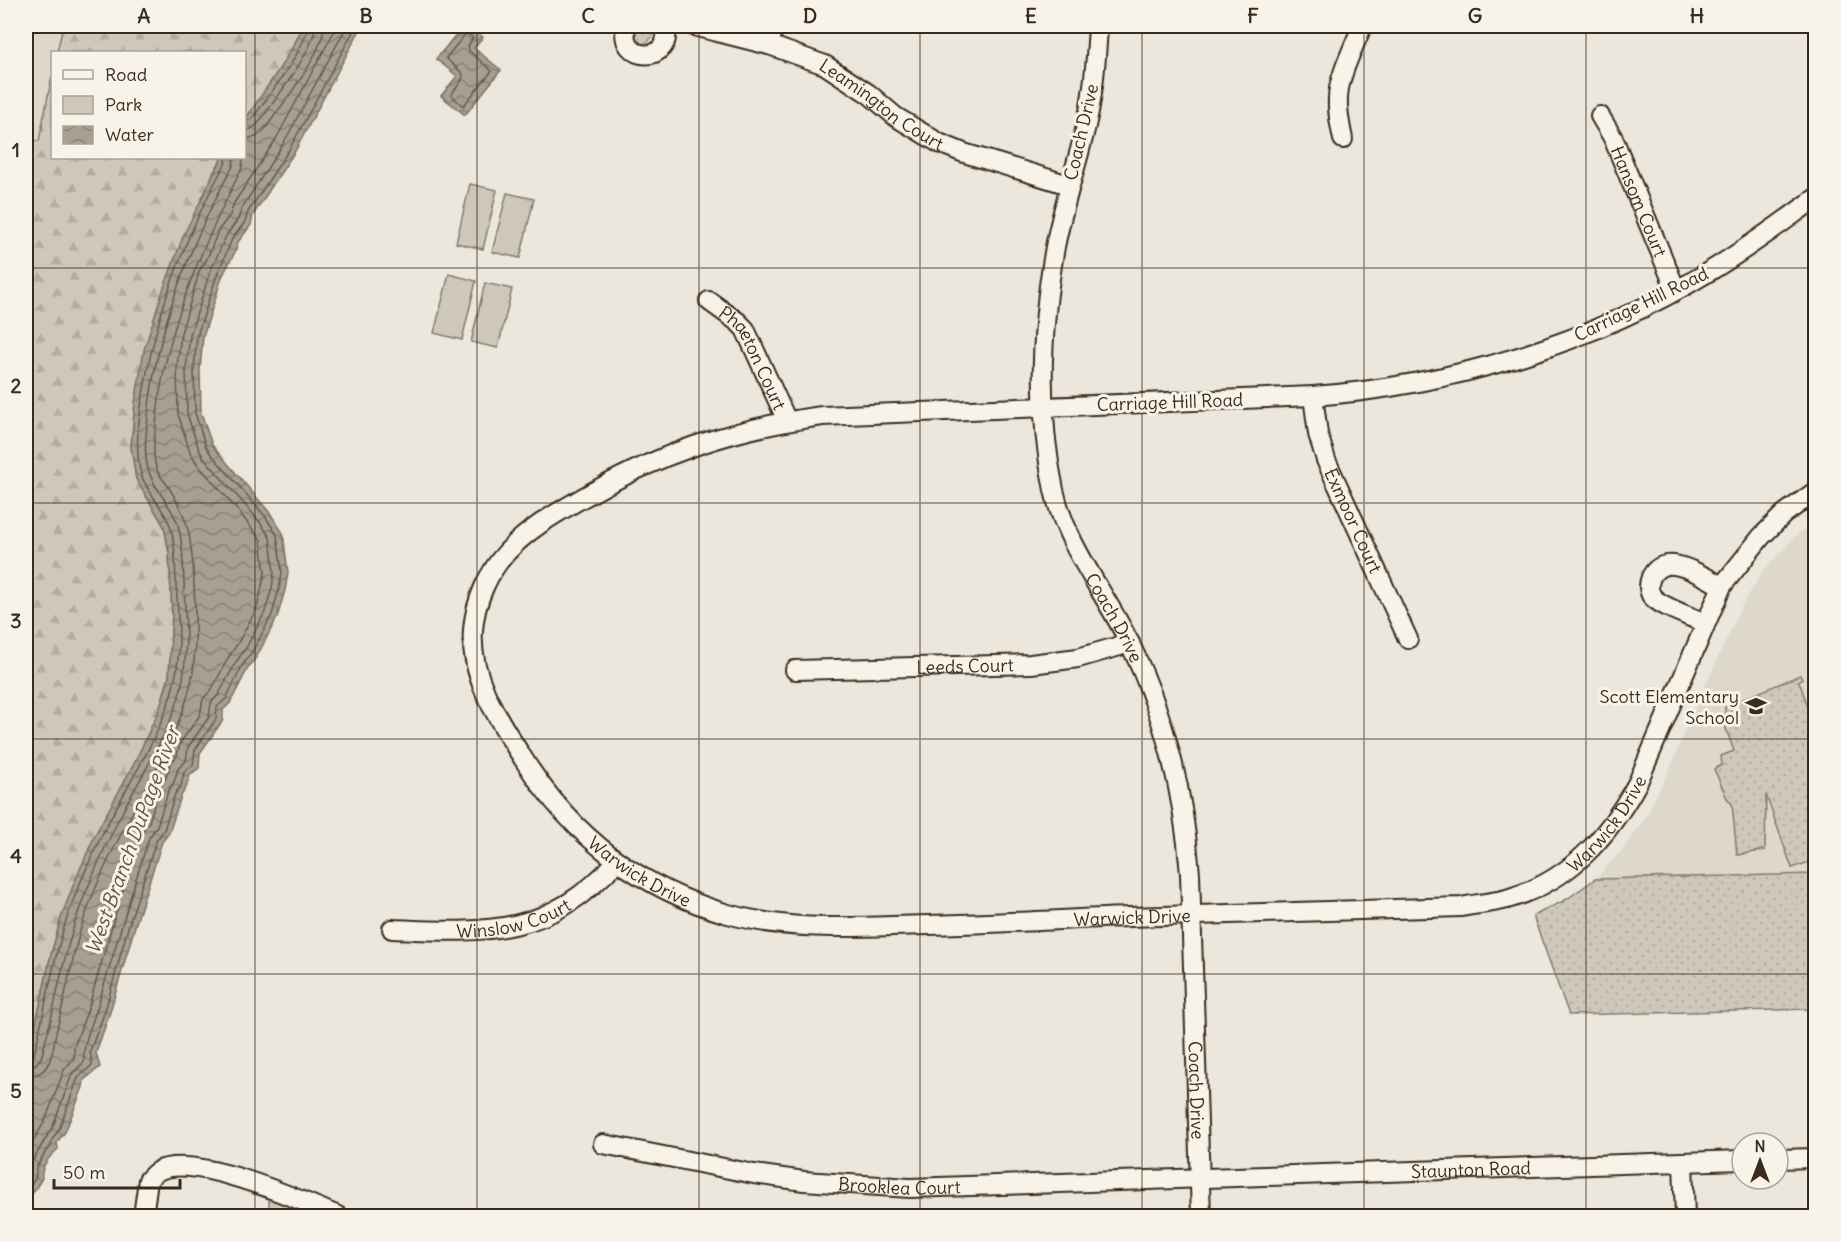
<svg xmlns="http://www.w3.org/2000/svg" width="1841" height="1242" viewBox="0 0 1841 1242" font-family="Delius,sans-serif">
	<defs>
		<pattern id="green-dots" width="8" height="8" patternUnits="userSpaceOnUse" patternTransform="scale(1.5)"><rect width="8" height="8" fill="#cec8bc"/><path d="M2 2h.1M6 6h.1" fill="none" stroke="#b2aca1" stroke-width="1.8" stroke-linecap="round"/></pattern>
		<pattern id="forest-firs" width="22" height="20" patternUnits="userSpaceOnUse" patternTransform="scale(1.5)"><rect width="22" height="20" fill="#cec8bc"/><path d="M5 1l3.5 6h-7zM16 11l3.5 6h-7z" fill="#b2aca1"/></pattern>
		<pattern id="water-waves" width="16" height="10" patternUnits="userSpaceOnUse" patternTransform="scale(1.5)"><rect width="16" height="10" fill="#a89f93"/><path d="M0 5q4-4 8 0t8 0" fill="none" stroke="#8a8277"/></pattern>
	</defs>
	<rect width="100%" height="100%" fill="#ece7dc"/>
	<filter id="ink" filterUnits="userSpaceOnUse"><feTurbulence type="fractalNoise" baseFrequency=".0167" numOctaves="2"/><feDisplacementMap in="SourceGraphic" scale="12" xChannelSelector="R" yChannelSelector="G"/><feConvolveMatrix kernelMatrix="1 2 1 2 8 2 1 2 1" color-interpolation-filters="sRGB"/></filter>
	<g filter="url(#ink)">
		<path fill="#ddd7cc" d="M 26,26 L 63,26 L 57,52 L 52,52 L 52,76 L 39,141 L 26,139 Z
			M 1815,522 L 1815,874 L 1595,879 L 1622,850 L 1646,817 L 1671,766 L 1688,723 L 1741,607 L 1763,571 L 1796,536 Z"/>
		<path fill="url(#green-dots)" stroke="#84796d" stroke-width="1.5" d="M 631,26 L 650,26 C 656,36 649,45 638,44 L 630,27 Z
			M 1800,675 L 1802,679 L 1799,681 L 1815,727 L 1815,860 L 1792,868 L 1766,795 L 1765,850 L 1737,855 L 1732,804 L 1727,798 L 1714,769 L 1722,765 L 1721,756 L 1734,751 L 1725,726 L 1725,707 Z
			M 1815,874 L 1815,1009 L 1569,1015 L 1533,916 L 1567,899 L 1595,879 Z
			M 269,1197 L 318,1216 L 269,1216 Z"/>
		<path fill="url(#forest-firs)" stroke="#84796d" stroke-width="1.5" d="M 63,26 L 303,26 C 288,60 265,89 245,120 L 244,52 L 57,52 Z
			M 52,76 L 52,158 L 222,158 L 212,175 L 135,403 L 131,446 L 136,479 L 164,526 L 169,553 L 172,612 L 169,677 L 159,710 L 134,764 L 95,835 L 61,918 L 50,958 L 41,1001 L 26,1065 L 26,139 L 39,141 Z"/>
		<path fill="#cec8bc" stroke="#84796d" stroke-width="1.5" d="M 470,184 L 497,190 L 483,249 L 456,243 Z
			M 507,193 L 534,199 L 520,258 L 492,252 Z
			M 449,274 L 476,281 L 462,340 L 434,333 Z
			M 485,283 L 512,289 L 498,348 L 471,342 Z"/>
		<path fill="url(#water-waves)" stroke="#7c7064" stroke-width="1.5" d="M 303,26 L 362,26 L 295,151 L 253,215 L 251,225 L 238,242 L 236,250 L 222,277 L 203,337 L 200,369 L 201,413 L 212,445 L 216,450 L 270,513 L 283,533 L 288,573 L 285,590 L 277,618 L 257,656 L 248,668 L 230,703 L 223,710 L 223,720 L 200,753 L 199,768 L 190,775 L 186,788 L 181,796 L 169,833 L 162,842 L 135,926 L 110,1012 L 96,1053 L 100,1067 L 84,1080 L 83,1087 L 65,1132 L 57,1142 L 58,1149 C 50,1156 40,1166 42,1178 L 26,1204 L 26,1065 L 41,1001 L 50,958 L 61,918 L 74,883 L 95,835 L 134,764 L 159,710 L 169,677 L 172,612 L 169,553 L 164,526 L 136,479 L 131,447 L 135,403 L 144,350 L 162,293 L 184,234 L 222,158 L 244,158 L 245,120 L 280,68 L 294,45 Z
			M 463,26 L 469,26 L 483,37 L 474,48 L 501,70 L 465,115 L 441,96 L 457,76 L 436,59 Z"/>
		<g fill="none" stroke-linecap="round" stroke-linejoin="round">
			<path stroke="#67594d" stroke-width="1.5" d="M 466,33 L 473,38 L 468,46 L 469,51 L 492,71 L 463,106 L 451,95 L 462,80 L 463,74 L 446,58 Z
				M 244,122 L 252,119 C 268,96 304,52 308,26
				M 244,130 L 251,129 L 257,125 C 273,102 314,52 315,26
				M 244,139 L 256,137 L 265,129 C 282,104 323,55 324,26
				M 26,1060 L 31,1059 L 34,1055 C 45,1010 52,964 66,921 C 75,893 88,864 101,837 C 126,785 163,736 175,679 C 182,649 178,615 176,584 C 175,564 176,542 169,523 C 163,508 144,487 141,474 C 134,446 139,417 144,389 C 157,310 187,232 226,162 L 226,158
				M 26,1067 L 34,1066 L 41,1058 C 58,999 64,942 89,885 C 100,857 113,830 127,803 C 147,767 177,719 183,678 C 188,647 185,614 184,583 C 183,563 183,541 177,522 C 171,505 153,487 149,472 C 143,454 146,435 148,416 C 156,330 191,241 233,166 L 234,158
				M 26,1076 C 34,1076 42,1074 47,1066 C 53,1057 54,1044 56,1033 C 65,998 71,963 81,928 C 94,887 114,846 135,808 C 157,768 181,727 191,683 C 198,653 196,544 184,517 C 180,506 174,496 168,486 C 165,481 159,476 157,470 C 151,453 155,434 157,416 C 166,327 202,247 242,168 L 243,158
				M 26,1154 L 45,1121 L 64,1070 L 74,1058 L 74,1047 L 89,1006 L 114,919 L 140,835 L 149,822 L 159,789 L 166,778 L 170,764 L 177,756 L 180,743 L 200,715 L 203,699 L 212,689 L 228,658 L 238,643 L 257,608 L 265,573 L 261,540 L 235,507 L 198,465 L 190,452 L 178,414 L 177,368 L 181,333 L 200,269 L 207,259 L 218,231 L 230,215 L 234,203 L 276,139 L 337,26
				M 26,1178 L 30,1165 L 53,1126 L 72,1074 L 84,1062 C 82,1043 93,1023 98,1005 C 115,949 131,893 149,838 L 157,826 L 168,792 L 174,782 L 178,769 L 186,761 L 188,747 L 209,717 L 211,703 L 219,694 L 236,662 L 246,648 L 265,612 L 272,588 L 274,573 L 270,537 L 259,521 L 204,458 L 199,450 L 187,414 L 186,369 L 190,335 L 210,272 L 226,236 L 238,219 L 242,208 L 283,144 L 347,26
				M 26,1193 L 36,1177 L 36,1168 L 46,1151 L 51,1147 L 52,1140 L 59,1129 L 78,1078 L 92,1065 L 90,1051 L 105,1011 L 129,924 L 156,841 L 164,830 L 175,794 L 181,786 L 184,772 L 193,765 L 195,750 L 216,719 L 217,707 L 226,699 L 242,666 L 252,652 L 272,615 L 279,589 L 282,573 L 277,535 L 265,516 L 211,454 L 206,447 L 195,413 L 194,369 L 197,336 L 217,275 L 232,239 L 245,222 L 248,212 L 290,148 L 356,26"/>
			<defs>
				<g id="minor">
					<path d="M 626,26 C 618,65 675,63 665,26"/>
					<path id="s1" d="M 694,26 L 769,45 L 825,65 L 869,94 L 896,117 L 939,143 L 964,153 L 1069,185"/>
					<path id="s2" d="M 1098,26 C 1096,63 1093,101 1083,138 C 1074,174 1062,210 1055,247 C 1041,326 1037,411 1054,490 C 1066,546 1105,592 1130,644 C 1165,716 1184,794 1190,874 L 1201,1216"/>
					<path d="M 769,45 L 774,26"/>
					<path id="s3" d="M 1600,116 L 1613,138 L 1676,290"/>
					<path d="M 1343,139 C 1340,125 1337,111 1338,97 C 1339,75 1354,47 1362,26"/>
					<path id="s4" d="M 1816,198 C 1781,223 1747,249 1710,271 C 1593,343 1450,386 1313,396 L 822,416 C 730,429 657,454 577,501 C 553,515 526,531 507,552 C 488,572 475,602 473,630 C 469,678 500,722 524,760 C 572,836 641,889 728,914 C 782,929 836,928 892,926 C 932,925 971,924 1011,922 C 1050,921 1090,918 1129,917 C 1240,913 1350,911 1461,907 C 1476,904 1492,903 1507,899 C 1570,881 1608,837 1638,782 L 1722,586 L 1761,537 L 1784,514 L 1816,491"/>
					<path id="s5" d="M 709,301 L 738,322 L 745,329 L 787,421"/>
					<path id="s6" d="M 1313,396 L 1318,434 L 1326,460 L 1408,639"/>
					<path d="M 1705,623 C 1692,617 1658,606 1651,595 C 1648,589 1649,582 1651,577 C 1665,549 1704,577 1722,586"/>
					<path id="s7" d="M 795,670 L 1031,664 L 1078,658 L 1130,643"/>
					<path id="s8" d="M 392,929 C 487,933 549,937 617,861"/>
					<path id="s9" d="M 603,1144 L 754,1174 L 804,1181 L 910,1188 L 1742,1160"/>
					<path d="M 1778,1159 L 1816,1158"/>
					<path d="M 1683,1162 L 1685,1216"/>
					<path d="M 143,1216 L 148,1180 C 151,1177 154,1173 158,1171 C 193,1152 303,1201 338,1216"/>
				</g>
			</defs>
			<use href="#minor" stroke="#3b2a1e" stroke-width="22"/>
			<use href="#minor" stroke="#f7f3e8" stroke-width="18"/>
		</g>
	</g>
	<path fill="none" stroke="#3b2a1e" stroke-width="1.5" stroke-opacity="0.55" d="M 255,26 L 255,1216M 477,26 L 477,1216M 699,26 L 699,1216M 920,26 L 920,1216M 1142,26 L 1142,1216M 1364,26 L 1364,1216M 1586,26 L 1586,1216M 26,268 L 1816,268M 26,503 L 1816,503M 26,739 L 1816,739M 26,974 L 1816,974"/>
	<defs>
		<symbol id="school-bare" viewBox="-9 -9 18 18"><path d="M0-5L7-2L0 1L-7-2ZM-4 1L0 2.5L4 1V4Q0 6-4 4Z" fill="#3b2a1e" stroke="#f7f3e8" stroke-width="2.5" paint-order="stroke"/></symbol>
	</defs>
	<g fill-rule="evenodd">
		<use href="#school-bare" x="1741" y="691" width="30" height="30"/>
	</g>
	<g text-anchor="middle" dominant-baseline="central" stroke-width="6" stroke-linejoin="round" paint-order="stroke">
		<g font-size="18" fill="#3b2a1e" stroke="#f7f3e8">
			<text stroke="none"><textPath href="#s1" startOffset="206">Leamington Court</textPath></text>
			<text transform="translate(1081 132) rotate(-77)">Coach Drive</text>
			<text stroke="none"><textPath href="#s3" startOffset="94">Hansom Court</textPath></text>
			<text transform="translate(1641 304) rotate(-26)">Carriage Hill Road</text>
			<text stroke="none"><textPath href="#s5" startOffset="74">Phaeton Court</textPath></text>
			<text transform="translate(1170 402) rotate(-2)">Carriage Hill Road</text>
			<text stroke="none"><textPath href="#s6" startOffset="132">Exmoor Court</textPath></text>
			<text stroke="none"><textPath href="#s2" startOffset="612">Coach Drive</textPath></text>
			<text stroke="none"><textPath href="#s7" startOffset="170">Leeds Court</textPath></text>
			<text stroke="none"><textPath href="#s4" startOffset="2788">Warwick Drive</textPath></text>
			<text stroke="none"><textPath href="#s4" startOffset="1780">Warwick Drive</textPath></text>
			<text stroke="none"><textPath href="#s8" startOffset="123">Winslow Court</textPath></text>
			<text stroke="none"><textPath href="#s4" startOffset="2284">Warwick Drive</textPath></text>
			<text stroke="none"><textPath href="#s2" startOffset="1098">Coach Drive</textPath></text>
			<text stroke="none"><textPath href="#s9" startOffset="872">Staunton Road</textPath></text>
			<text stroke="none"><textPath href="#s9" startOffset="300">Brooklea Court</textPath></text>
		</g>
		<g font-size="18" fill="#3b2a1e" stroke="#f7f3e8" text-anchor="end">
			<text x="1739" y="696">Scott Elementary<tspan x="1739" dy="21">School</tspan></text>
		</g>
		<g font-size="20" font-style="italic" fill="#615347" stroke="#f7f3e8">
			<text transform="translate(132 840) rotate(-70)">West Branch DuPage River</text>
		</g>
	</g>
	<rect width="1841" height="1242" fill="none" stroke="#f7f3e8" stroke-width="66"/>
	<rect x="51" y="51" width="195" height="108" fill="#f7f3e8" stroke="#aca397" stroke-width="1.5"/>
	<rect x="63" y="70" width="30" height="9" fill="#f7f3e8" stroke="#aca397" stroke-width="1.5"/>
	<text x="105" y="81" font-size="18" fill="#3b2a1e">Road</text>
	<rect x="63" y="96" width="30" height="18" fill="#cec8bc" stroke="#aca397" stroke-width="1.5"/>
	<text x="105" y="111" font-size="18" fill="#3b2a1e">Park</text>
	<rect x="63" y="126" width="30" height="18" fill="url(#water-waves)" stroke="#aca397" stroke-width="1.5"/>
	<text x="105" y="141" font-size="18" fill="#3b2a1e">Water</text>
	<g transform="translate(1760 1161)"><circle r="28" fill="#f7f3e8" stroke="#aca397" stroke-width="1.5"/>
	<path d="M0-4.5L10 22L0 15L-10 22Z" fill="#3b2a1e"/>
	<text y="-9" font-size="16" font-weight="bold" text-anchor="middle" fill="#3b2a1e">N</text>
	</g>
	<path d="M54 1179v9h126v-9" fill="none" stroke="#3b2a1e" stroke-width="3"/>
	<text x="63" y="1179" font-size="18" fill="#3b2a1e" stroke="#f7f3e8" stroke-width="4.5" paint-order="stroke">50 m</text>
	<rect x="33" y="33" width="1775" height="1176" fill="none" stroke="#3b2a1e" stroke-width="2"/>
	<g font-size="20" text-anchor="middle" font-weight="bold" fill="#3b2a1e">
		<text x="144" y="23">A</text>
		<text x="366" y="23">B</text>
		<text x="588" y="23">C</text>
		<text x="810" y="23">D</text>
		<text x="1031" y="23">E</text>
		<text x="1253" y="23">F</text>
		<text x="1475" y="23">G</text>
		<text x="1697" y="23">H</text>
		<text x="16" y="157">1</text>
		<text x="16" y="393">2</text>
		<text x="16" y="628">3</text>
		<text x="16" y="863">4</text>
		<text x="16" y="1098">5</text>
	</g>
</svg>
